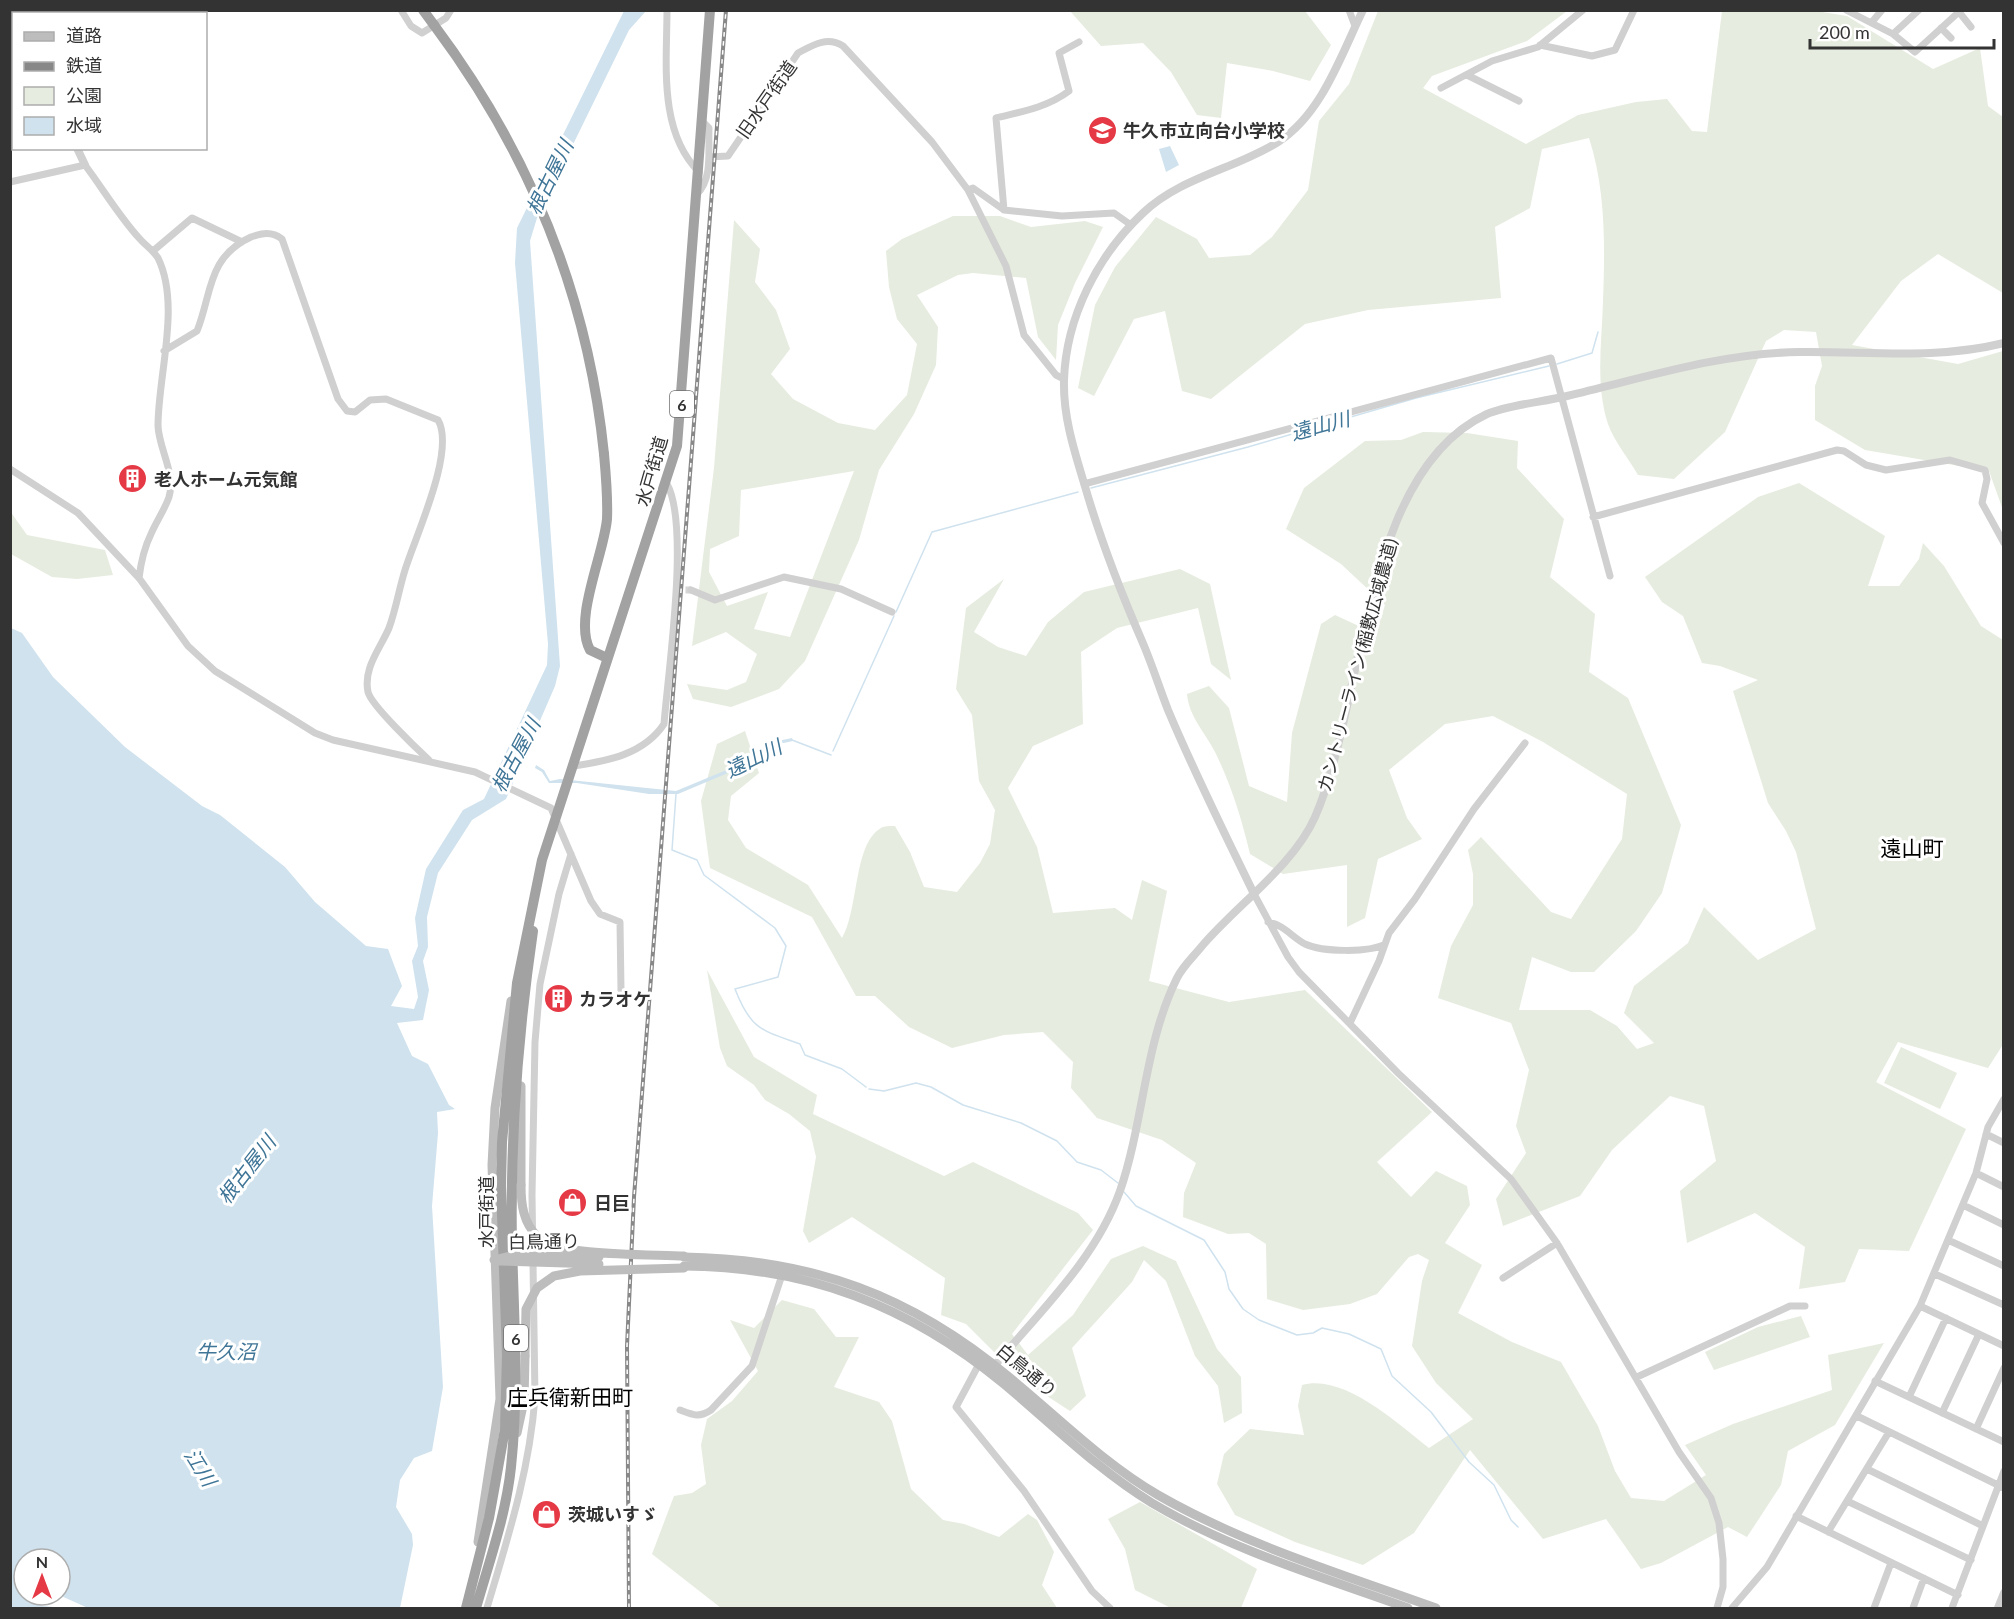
<svg xmlns="http://www.w3.org/2000/svg" width="2014" height="1619" viewBox="0 0 2014 1619" font-family="Lato,'Noto Sans JP',sans-serif">
	<rect width="100%" height="100%" fill="#fff"/>
	<path fill="#e6ecdf" fill-rule="evenodd" d="M 1810,10 L 1847,16 L 1933,69 L 1980,48 L 1988,106 L 2003,117 L 2003,293 L 1938,254 L 1901,281 L 1852,345 L 1958,364 L 2003,351 L 2003,522 L 2003,510 L 1989,471 L 1865,450 L 1815,420 L 1815,386 L 1822,366 L 1816,332 L 1784,330 L 1766,341 L 1725,432 L 1674,479 L 1638,475 C 1629,459 1614,441 1608,424 C 1595,384 1602,342 1603,301 C 1605,248 1606,190 1589,138 L 1542,149 L 1530,208 L 1495,227 L 1501,298 L 1368,310 L 1305,324 L 1211,399 L 1182,391 L 1165,311 L 1134,319 L 1094,396 L 1078,388 L 1095,305 L 1115,267 L 1156,217 L 1197,239 L 1209,258 L 1250,255 L 1272,237 L 1308,190 L 1319,121 L 1349,84 L 1378,11 L 1567,11 L 1527,41 L 1432,76 L 1423,88 L 1526,144 L 1578,115 L 1636,102 L 1667,99 L 1692,131 L 1707,132 L 1722,11 Z
		M 1070,11 L 1305,11 L 1331,45 L 1310,81 L 1273,71 L 1227,63 L 1221,118 L 1197,115 L 1171,72 L 1143,43 L 1101,46 Z
		M 953,216 L 1000,216 L 1031,227 L 1085,221 L 1103,227 L 1075,283 L 1058,325 L 1056,360 L 1038,337 L 1026,278 L 973,273 L 958,275 L 917,295 L 938,327 L 936,365 L 914,414 L 879,470 L 859,540 L 805,661 L 779,689 L 731,707 L 693,699 L 687,684 L 727,690 L 746,682 L 757,654 L 726,632 L 692,646 L 714,468 L 734,220 L 760,249 L 755,282 L 776,310 L 790,349 L 771,374 L 793,399 L 838,423 L 875,430 L 907,395 L 917,344 L 897,319 L 889,287 L 886,251 L 902,239 ZM 854,471 L 790,637 L 754,629 L 768,592 L 727,606 L 709,572 L 710,549 L 739,536 L 741,490 Z
		M 1423,432 L 1467,433 L 1518,441 L 1517,468 L 1564,519 L 1550,577 L 1595,614 L 1589,672 L 1628,698 L 1681,825 L 1662,893 L 1636,931 L 1594,972 L 1571,972 L 1532,957 L 1519,1010 L 1590,1010 L 1617,1026 L 1637,1049 L 1654,1043 L 1624,1013 L 1634,986 L 1688,943 L 1704,907 L 1758,960 L 1816,929 L 1796,852 L 1786,831 L 1768,803 L 1733,691 L 1758,680 L 1720,666 L 1702,663 L 1683,616 L 1662,602 L 1645,577 L 1758,497 L 1799,483 L 1885,536 L 1868,586 L 1899,586 L 1919,559 L 1923,543 L 1944,566 L 1981,626 L 2003,640 L 2004,1043 L 1988,1068 L 1898,1042 L 1876,1082 L 1966,1129 L 1909,1251 L 1859,1249 L 1845,1282 L 1799,1289 L 1805,1247 L 1755,1213 L 1687,1243 L 1680,1191 L 1716,1161 L 1704,1106 L 1670,1096 L 1612,1150 L 1580,1196 L 1503,1226 L 1496,1199 L 1526,1153 L 1516,1126 L 1529,1070 L 1511,1023 L 1438,998 L 1451,946 L 1473,905 L 1473,874 L 1468,850 L 1481,837 L 1551,912 L 1571,919 L 1622,839 L 1627,794 L 1543,742 L 1493,716 L 1445,724 L 1389,770 L 1407,818 L 1422,839 L 1378,859 L 1365,918 L 1347,927 L 1347,865 L 1283,874 L 1250,854 C 1242,820 1231,784 1215,752 C 1205,732 1189,717 1187,694 L 1209,686 L 1229,708 L 1249,786 L 1287,802 L 1292,733 L 1321,624 L 1335,615 L 1376,634 L 1385,605 L 1341,564 L 1286,529 L 1304,488 L 1365,441 L 1401,440 Z
		M 10,511 L 27,535 L 105,550 L 113,575 L 77,579 L 52,577 L 11,554 Z
		M 1180,569 L 1210,584 L 1231,680 L 1211,664 L 1198,608 L 1117,628 L 1081,652 L 1083,724 L 1033,746 L 1008,788 L 1037,847 L 1053,913 L 1115,908 L 1132,920 L 1142,880 L 1167,891 L 1149,981 L 1229,1002 L 1305,990 L 1432,1112 L 1377,1162 L 1411,1197 L 1436,1171 L 1467,1186 L 1470,1205 L 1445,1243 L 1482,1265 L 1458,1313 L 1512,1342 L 1561,1362 L 1598,1426 L 1615,1471 L 1631,1498 L 1664,1501 L 1706,1475 L 1685,1445 L 1733,1424 L 1832,1390 L 1828,1355 L 1884,1343 L 1835,1425 L 1788,1451 L 1781,1485 L 1747,1537 L 1728,1527 L 1661,1563 L 1641,1569 L 1606,1519 L 1543,1539 L 1470,1450 L 1414,1533 L 1363,1565 L 1295,1542 L 1235,1515 L 1217,1484 L 1224,1454 L 1250,1429 L 1304,1435 L 1298,1406 L 1302,1385 C 1344,1373 1398,1424 1429,1448 L 1473,1419 L 1436,1383 L 1412,1346 L 1422,1281 L 1429,1260 L 1418,1254 L 1409,1257 L 1377,1294 L 1350,1304 L 1303,1310 L 1267,1299 L 1266,1244 L 1249,1233 L 1228,1234 L 1183,1217 L 1184,1193 L 1196,1163 L 1162,1140 L 1097,1118 L 1071,1088 L 1073,1062 L 1043,1032 L 1004,1035 L 952,1048 L 909,1027 L 875,996 L 856,996 L 812,917 L 710,868 L 701,801 L 717,744 L 745,731 L 759,773 L 731,796 L 728,820 L 746,848 L 808,885 L 842,938 C 859,910 853,844 881,828 C 884,826 891,826 895,826 L 910,852 L 924,887 L 957,892 L 980,863 L 990,844 L 995,810 L 979,781 L 972,715 L 956,689 L 966,608 L 1004,579 L 974,632 L 998,647 L 1026,656 L 1048,622 L 1084,592 Z
		M 707,970 L 754,1057 L 817,1095 L 813,1114 L 944,1176 L 973,1162 L 1078,1213 L 1093,1230 L 1012,1334 L 1028,1355 L 1073,1315 L 1111,1259 L 1143,1246 L 1176,1261 L 1217,1349 L 1241,1377 L 1242,1413 L 1224,1423 L 1218,1386 L 1195,1356 L 1166,1281 L 1144,1260 L 1132,1282 L 1072,1348 L 1086,1396 L 1070,1411 L 1021,1379 L 966,1324 L 941,1315 L 945,1278 L 852,1217 L 809,1243 L 803,1231 L 816,1157 L 810,1131 L 789,1114 L 765,1100 L 754,1085 L 727,1066 L 720,1048 Z
		M 1901,1047 L 1957,1073 L 1940,1109 L 1884,1083 Z
		M 782,1300 L 814,1309 L 836,1337 L 859,1337 L 834,1387 L 879,1402 L 892,1421 L 911,1489 L 943,1520 L 964,1524 L 999,1537 L 1028,1514 L 1037,1520 L 1054,1552 L 1042,1585 L 1057,1608 L 721,1608 L 652,1554 L 674,1496 L 692,1493 L 706,1484 L 701,1445 L 707,1419 L 732,1401 L 758,1371 L 730,1320 L 754,1328 Z
		M 1801,1316 L 1810,1337 L 1714,1370 L 1705,1352 L 1758,1327 Z
		M 1140,1502 L 1257,1569 L 1241,1608 L 1171,1608 L 1135,1590 L 1125,1549 L 1108,1519 Z"/>
	<path fill="#cfe2ee" d="M 624,11 L 646,11 L 629,30 L 537,218 L 530,241 L 560,666 L 555,686 L 506,799 L 472,820 L 438,873 L 427,917 L 428,947 L 423,961 L 429,990 L 423,1020 L 397,1023 L 412,1056 L 428,1064 L 449,1105 L 455,1109 L 437,1112 L 438,1133 L 432,1206 L 443,1387 L 432,1451 L 414,1458 L 400,1480 L 396,1507 L 412,1534 L 413,1545 L 400,1608 L 88,1608 L 59,1595 L 60,1559 L 24,1559 L 24,1582 L 18,1582 L 17,1585 L 24,1589 L 24,1595 L 30,1595 L 32,1601 L 42,1606 L 66,1608 L 11,1608 L 11,628 L 22,633 L 53,677 L 125,747 L 202,806 L 220,815 L 285,867 L 315,902 L 366,946 L 388,949 L 402,986 L 391,1006 L 414,1009 L 418,997 L 412,961 L 418,946 L 415,918 L 426,869 L 463,810 L 484,799 L 547,665 L 548,644 L 515,263 L 517,228 Z
		M 1170,146 L 1179,165 L 1166,172 L 1159,149 Z
		M 792,738 L 793,741 L 774,745 L 754,762 L 678,794 L 649,794 L 577,783 L 549,783 L 542,772 L 535,768 L 536,765 L 544,770 L 550,781 L 560,779 L 676,791 L 753,759 L 773,742 Z"/>
	<g fill="none" stroke-linecap="round" stroke-linejoin="round">
		<path stroke="#cfe2ee" stroke-width="1.5" d="M 1557,364 L 1592,353 L 1598,332
			M 1091,488 L 1248,447 L 1416,398 L 1549,366
			M 896,612 L 932,532 L 1078,492
			M 792,740 L 831,755
			M 833,751 L 894,616
			M 676,794 L 672,850 L 697,860 L 704,875 L 775,928 L 786,946 L 778,977 L 735,989 C 751,1030 761,1030 800,1044 L 805,1055 L 842,1069 L 866,1087
			M 869,1089 L 884,1091 L 916,1083 L 931,1087 L 963,1105 L 1021,1123 L 1057,1141 L 1077,1162 L 1101,1170 L 1118,1183
			M 1124,1192 L 1136,1206 L 1204,1240 L 1225,1272 L 1229,1289 L 1243,1309 L 1259,1320 L 1297,1335 L 1313,1333 L 1322,1328 L 1349,1334 L 1381,1349 L 1392,1376 L 1431,1412 L 1469,1462 L 1494,1485 L 1511,1520 L 1518,1527"/>
		<path stroke="#d6d6d6" stroke-width="7" stroke-dasharray="7 3.5" stroke-linecap="butt" d="M 675,590 L 691,590"/>
		<path stroke="#d0d0d0" stroke-width="7" d="M 401,10 L 411,26 L 422,33 L 446,18 L 451,10
			M 667,10 C 667,63 658,131 699,172
			M 1349,10 L 1355,26
			M 1846,10 L 1893,34 L 1915,52 L 1961,10
			M 1959,12 L 1971,27
			M 1872,22 L 1882,10
			M 1941,28 L 1951,38
			M 1893,34 L 1919,10
			M 1540,45 L 1592,56 L 1615,50 L 1634,10
			M 1467,75 L 1519,101
			M 1441,88 L 1492,61 L 1538,47 L 1583,10
			M 709,157 L 728,156 L 798,53 C 813,45 827,36 843,46 L 932,142 L 968,190 L 973,188 L 1004,210 L 1062,216 L 1114,213 L 1131,225
			M 10,182 L 85,165 C 103,189 119,216 139,238 C 145,245 153,250 158,258 C 181,305 158,375 158,426 C 159,449 176,474 169,497 C 165,509 156,522 151,534 C 144,548 141,562 139,578
			M 968,190 L 1006,266 L 1024,335 L 1056,375 L 1064,379
			M 697,194 C 713,179 708,149 709,128 L 702,121
			M 1004,210 L 996,118 C 1021,112 1048,107 1069,91 L 1059,53 L 1079,42
			M 153,251 L 192,218 L 242,242
			M 164,351 L 197,331 C 212,294 207,257 251,237 C 262,233 272,231 282,239 L 338,399 L 347,411 L 355,412 L 370,400 L 386,399 L 438,420 C 456,451 415,537 405,570 C 399,589 396,609 389,628 C 380,649 363,668 368,692 C 371,705 417,749 429,760
			M 10,469 L 78,513 L 139,578 L 188,646 L 215,671 L 315,733 L 333,740 L 475,772 L 551,808 L 591,901 L 600,914 L 620,922 L 621,990 L 626,1006
			M 1084,484 L 1551,358 L 1610,576
			M 1593,517 L 1837,450 L 1844,451 L 1866,465 L 1886,470 L 1950,460 L 1985,470 L 1987,479 L 1982,503 L 2004,543
			M 691,590 L 715,600 L 784,577 L 841,589 L 892,612
			M 574,766 C 608,761 644,754 664,724 C 668,672 690,525 667,484
			M 1253,892 L 1288,957 L 1299,972 L 1398,1073 L 1511,1179 L 1557,1243 L 1679,1452 L 1711,1498 L 1719,1523 L 1723,1559 L 1723,1587 L 1717,1608
			M 1268,922 C 1284,925 1292,937 1305,944 C 1322,952 1369,953 1385,944
			M 1350,1023 L 1379,961 L 1389,933 L 1415,899 L 1474,809 L 1525,743
			M 1986,1134 L 2004,1143
			M 1976,1173 L 2004,1187
			M 1963,1205 L 2004,1225
			M 1948,1240 L 2004,1266
			M 508,1243 L 533,1243
			M 1935,1274 L 2004,1305
			M 1503,1278 L 1557,1243
			M 1920,1306 L 2004,1346
			M 979,1364 L 956,1407 L 1024,1491 L 1092,1591 L 1110,1608
			M 1637,1377 L 1790,1306 L 1805,1306
			M 1875,1381 L 2004,1442
			M 1909,1397 L 1946,1318
			M 680,1410 C 693,1415 699,1418 711,1410 L 752,1366 L 782,1275
			M 1942,1413 L 1979,1334
			M 1857,1416 L 2004,1488
			M 1976,1429 L 2004,1368
			M 1867,1469 L 1983,1526
			M 1847,1501 L 1971,1560
			M 1796,1516 L 1958,1595
			M 1828,1532 L 1889,1432
			M 487,1608 C 508,1537 529,1473 535,1398 L 532,1195 L 535,1042 L 540,984 L 559,894 L 571,854
			M 1732,1608 L 1767,1567 L 1920,1306 L 1976,1173 L 1988,1127 L 2004,1099
			M 1874,1608 L 1891,1563
			M 1913,1608 L 1924,1578
			M 1952,1608 L 2004,1471"/>
		<path stroke="#d0d0d0" stroke-width="8" d="M 117,14 L 118,10
			M 77,148 L 85,165
			M 1253,892 C 1224,832 1194,772 1168,710 C 1159,687 1152,664 1142,641 C 1119,588 1100,539 1084,483 C 1074,450 1063,416 1064,380 C 1066,317 1098,255 1143,213 C 1181,177 1235,169 1278,142 C 1322,114 1341,55 1363,10
			M 991,1370 C 1037,1314 1095,1261 1120,1191 C 1144,1121 1144,1045 1177,978 C 1183,966 1194,956 1202,946 C 1237,905 1294,865 1315,817 C 1365,704 1361,472 1487,414 C 1508,405 1543,402 1567,396 C 1644,378 1720,353 1800,352 C 1868,351 1936,360 2004,343
			M 1998,1608 L 2004,1593"/>
		<path stroke="#bdbdbd" stroke-width="9" d="M 521,1086 L 521,1185
			M 684,1257 C 812,1259 911,1295 1009,1377 C 1058,1417 1103,1463 1158,1495 C 1245,1545 1342,1574 1436,1608
			M 684,1266 C 808,1267 908,1305 1004,1384 C 1053,1425 1098,1470 1152,1503 C 1231,1550 1322,1577 1408,1608
			M 517,1433 L 524,1401 L 525,1356
			M 478,1542 L 500,1399 L 492,1165 L 495,1108 L 511,1001"/>
		<path stroke="#a2a2a2" stroke-width="10" d="M 423,10 L 434,25
			M 604,454 C 606,476 608,497 607,519 C 604,554 573,619 590,650 L 607,658
			M 466,1608 L 489,1518 L 505,1429 L 507,1355 L 501,1186 L 502,1142 L 517,983 L 542,860 L 677,446 L 710,10
			M 476,1608 C 489,1562 506,1515 511,1467 C 519,1392 514,1319 512,1244 C 510,1140 518,1034 533,931"/>
		<defs>
			<path id="rail" d="M 629,1608 L 627,1346 L 634,1197 L 726,10"/>
		</defs>
		<use href="#rail" stroke="#888" stroke-width="4"/>
		<use href="#rail" stroke="#fff" stroke-width="1.5" stroke-dasharray="4.5" stroke-linecap="butt"/>
		<path stroke="#bdbdbd" stroke-width="9" d="M 521,1185 C 521,1204 523,1223 538,1237 C 560,1257 652,1254 684,1256
			M 494,1260 L 510,1256 L 599,1257
			M 499,1261 L 599,1264
			M 525,1356 L 526,1309 L 537,1288 L 554,1276 L 580,1271 L 684,1268"/>
		<path stroke="#a2a2a2" stroke-width="10" d="M 434,25 C 529,152 588,296 604,454"/>
	</g>
	<defs>
		<symbol id="school-disc" viewBox="-11 -11 22 22"><circle r="9.5" fill="#e63946" stroke="#fff"/><path d="M0-5L7-2L0 1L-7-2ZM-4 1L0 2.5L4 1V4Q0 6-4 4Z" fill="#fff"/></symbol>
		<symbol id="building-disc" viewBox="-11 -11 22 22"><circle r="9.5" fill="#e63946" stroke="#fff"/><path d="M-4-6H4V6H1V3H-1V6H-4ZM-2.5-4.3h1.7v1.8h-1.7ZM.8-4.3h1.7v1.8H.8ZM-2.5-1h1.7V.8h-1.7ZM.8-1h1.7V.8H.8Z" fill="#fff"/></symbol>
		<symbol id="shop-disc" viewBox="-11 -11 22 22"><circle r="9.5" fill="#e63946" stroke="#fff"/><path d="M-5-2.5h2.3a2.7 3.5 0 0 1 5.4 0H5L5.5 6h-11ZM-1.5-2.5h3a1.5 2.3 0 0 0-3 0Z" fill="#fff"/></symbol>
	</defs>
	<g fill-rule="evenodd">
		<use href="#school-disc" x="1086" y="114" width="33" height="33"/>
		<use href="#building-disc" x="116" y="462" width="33" height="33"/>
		<use href="#building-disc" x="542" y="982" width="33" height="33"/>
		<use href="#shop-disc" x="556" y="1186" width="33" height="33"/>
		<use href="#shop-disc" x="530" y="1498" width="33" height="33"/>
	</g>
	<g text-anchor="middle" dominant-baseline="central" stroke-width="6" stroke-linejoin="round" paint-order="stroke">
		<g fill="#fff" stroke="#707070" stroke-width="1.5">
			<rect x="670" y="391" width="24" height="26" rx="4.5"/>
			<rect x="504" y="1325" width="24" height="26" rx="4.5"/>
		</g>
		<g font-size="16" font-weight="bold" fill="#333">
			<text x="682" y="404">6</text>
			<text x="516" y="1338">6</text>
		</g>
		<g font-size="18" fill="#333" stroke="#fff">
			<text transform="translate(766 99) rotate(-55)">旧水戸街道</text>
			<text transform="translate(651 471) rotate(-74)">水戸街道</text>
			<text transform="translate(1357 665) rotate(-75)">カントリーライン(稲敷広域農道)</text>
			<text transform="translate(486 1212) rotate(-90)">水戸街道</text>
			<text transform="translate(544 1241) rotate(-1)">白鳥通り</text>
			<text transform="translate(1027 1370) rotate(40)">白鳥通り</text>
		</g>
		<g font-size="18" font-weight="bold" fill="#333" stroke="#fff" text-anchor="start">
			<text x="1123" y="130">牛久市立向台小学校</text>
			<text x="154" y="479">老人ホーム元気館</text>
			<text x="579" y="999">カラオケ</text>
			<text x="594" y="1203">日巨</text>
			<text x="568" y="1514">茨城いすゞ</text>
		</g>
		<g font-size="20" font-style="italic" fill="#3f7597" stroke="#fff">
			<text transform="translate(549 177) rotate(-64)">根古屋川</text>
			<text transform="translate(1320 425) rotate(-15)">遠山川</text>
			<text transform="translate(515 755) rotate(-62)">根古屋川</text>
			<text transform="translate(753 758) rotate(-26)">遠山川</text>
			<text transform="translate(246 1169) rotate(-52)">根古屋川</text>
			<text x="226" y="1351">牛久沼</text>
			<text transform="translate(201 1467) rotate(58)">江川</text>
		</g>
		<g font-size="21" fill="#000" stroke="#fff">
			<text x="1912" y="847">遠山町</text>
			<text x="570" y="1396">庄兵衛新田町</text>
		</g>
	</g>
	<rect width="2014" height="1619" fill="none" stroke="#333333" stroke-width="24"/>
	<rect x="12" y="12" width="195" height="138" fill="#ffffff" stroke="#adadad" stroke-width="1.5"/>
	<rect x="24" y="32" width="30" height="9" fill="#bdbdbd" stroke="#adadad" stroke-width="1.5"/>
	<text x="66" y="42" font-size="18" fill="#333333">道路</text>
	<rect x="24" y="62" width="30" height="9" fill="#888888" stroke="#adadad" stroke-width="1.5"/>
	<text x="66" y="72" font-size="18" fill="#333333">鉄道</text>
	<rect x="24" y="87" width="30" height="18" fill="#e6ecdf" stroke="#adadad" stroke-width="1.5"/>
	<text x="66" y="102" font-size="18" fill="#333333">公園</text>
	<rect x="24" y="117" width="30" height="18" fill="#cfe2ee" stroke="#adadad" stroke-width="1.5"/>
	<text x="66" y="132" font-size="18" fill="#333333">水域</text>
	<g transform="translate(42 1577)"><circle r="28" fill="#ffffff" stroke="#adadad" stroke-width="1.5"/>
	<path d="M0-4.5L10 22L0 15L-10 22Z" fill="#e63946"/>
	<text y="-9" font-size="16" font-weight="bold" text-anchor="middle" fill="#333333">N</text>
	</g>
	<path d="M1810 39v9h184v-9" fill="none" stroke="#333333" stroke-width="3"/>
	<text x="1819" y="39" font-size="18" fill="#333333" stroke="#ffffff" stroke-width="4.5" paint-order="stroke">200 m</text>
</svg>
